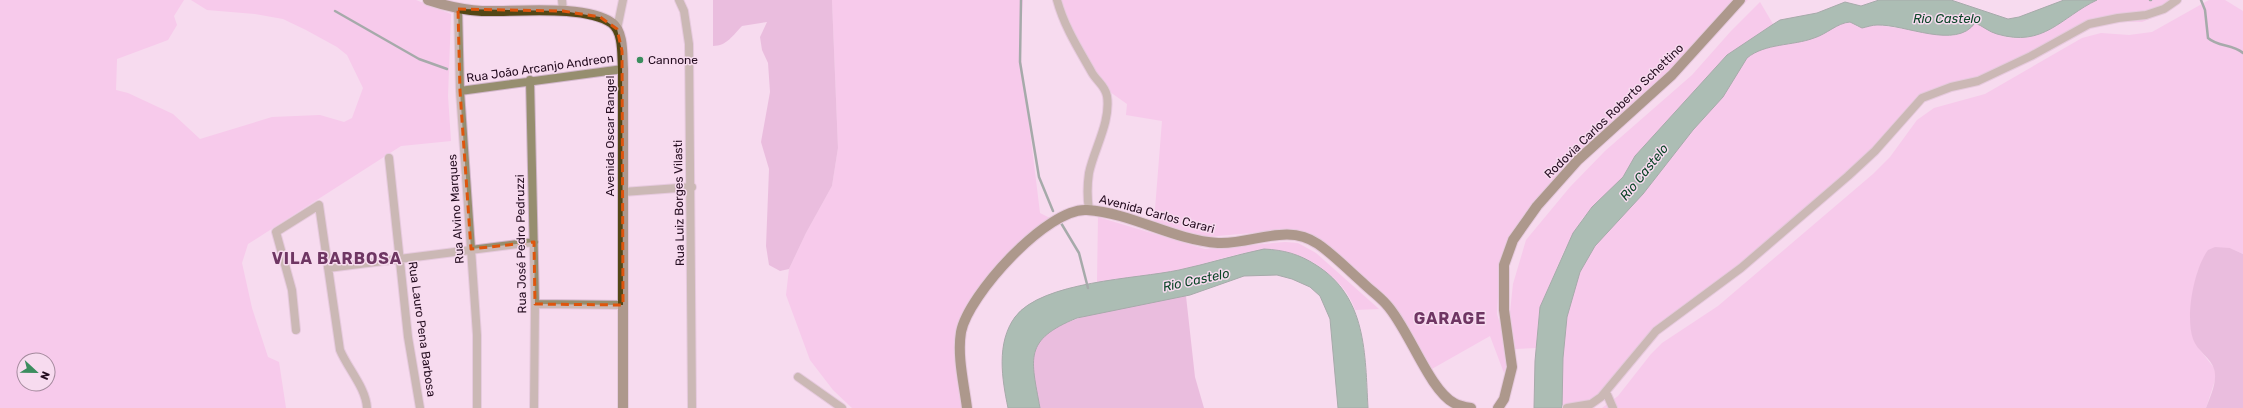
<svg xmlns="http://www.w3.org/2000/svg" width="2243" height="408" viewBox="0 0 2243 408" font-family="Rubik,sans-serif">
	<rect width="100%" height="100%" fill="#f7dbef"/>
	<path fill="#f6b5e6" fill-rule="evenodd" d="M 0,0 L 184,0 L 174,16 L 177,25 L 168,40 L 117,59 L 116,90 L 128,93 L 173,114 L 200,139 L 272,117 L 320,115 L 344,122 L 352,118 L 363,88 L 347,55 L 337,47 L 306,30 L 283,19 L 255,14 L 207,10 L 191,0 L 416,0 L 451,14 L 448,96 L 451,141 L 401,146 L 248,244 L 242,263 L 252,308 L 268,357 L 279,362 L 286,408 L 0,408 ZM 24,360 L 48,360 L 48,384 L 24,384 Z
		M 832,0 L 1023,0 L 1020,50 L 1040,213 L 1050,218 L 973,294 L 966,305 L 960,321 L 962,408 L 852,408 L 833,390 L 810,360 L 786,295 L 789,269 L 806,233 L 832,186 L 838,148 Z
		M 1053,0 L 1748,0 L 1644,98 L 1520,224 L 1499,278 L 1497,314 L 1504,337 L 1507,363 L 1504,373 L 1490,336 L 1430,370 L 1393,305 L 1383,294 L 1358,273 L 1285,230 L 1206,237 L 1154,222 L 1162,121 L 1126,115 L 1127,104 L 1103,87 L 1072,47 Z
		M 2097,0 L 2181,0 L 2154,17 L 2142,22 L 2100,21 L 1945,91 L 1929,97 L 1762,253 L 1710,296 L 1661,328 L 1614,382 L 1593,399 L 1581,403 L 1562,405 L 1563,358 L 1567,317 L 1580,272 L 1595,246 L 1643,194 L 1693,130 L 1723,97 L 1747,58 C 1765,43 1793,46 1814,38 C 1827,34 1837,23 1850,22 L 1858,27 L 1878,25 L 1949,36 C 1958,35 1969,31 1975,23 C 1986,27 1994,34 2006,37 C 2044,45 2067,14 2097,0 Z
		M 2209,0 L 2225,0 L 2243,11 L 2243,254 L 2230,248 L 2198,270 L 2190,316 L 2200,350 L 2214,368 L 2216,377 L 2206,408 L 1602,408 L 1618,396 L 1651,354 L 1662,343 L 1718,306 L 1873,174 L 1890,157 L 1917,120 L 1934,108 L 1985,94 L 2082,38 L 2101,33 L 2129,35 L 2152,32 Z
		M 1760,2 L 1773,24 L 1727,55 L 1635,156 L 1623,177 L 1582,219 L 1564,251 L 1540,307 L 1536,348 L 1515,349 L 1510,312 L 1513,284 L 1526,240 L 1570,187 L 1605,151 L 1692,75 L 1731,31 Z
		M 1098,217 L 1205,249 L 1285,242 L 1298,243 L 1316,253 L 1379,309 L 1355,310 C 1349,292 1338,281 1324,270 C 1276,232 1230,259 1178,270 C 1151,276 1123,277 1097,283 Z"/>
	<path fill="#da9acb" d="M 713,0 L 832,0 L 838,148 L 832,186 L 806,233 L 789,269 L 780,271 L 769,265 L 766,246 L 769,169 L 761,142 L 770,92 L 768,63 L 762,50 L 760,37 L 767,22 L 742,26 C 733,35 727,46 713,46 Z
		M 2215,247 L 2230,248 L 2243,254 L 2243,408 L 2206,408 C 2210,397 2218,381 2214,369 C 2211,358 2197,351 2193,339 C 2185,316 2194,269 2208,250 Z
		M 1186,296 L 1195,377 L 1204,408 L 1040,408 C 1037,391 1029,367 1034,350 C 1047,313 1151,302 1186,296 Z"/>
	<path fill="#519a6e" stroke="#447057" d="M 1879,0 L 1951,0 L 2008,19 L 2019,17 L 2064,0 L 2097,0 C 2061,17 2044,48 1997,34 C 1989,32 1983,26 1975,23 C 1956,50 1905,24 1877,25 C 1872,25 1867,27 1862,28 L 1850,22 C 1837,23 1827,34 1814,38 C 1793,46 1765,43 1747,58 L 1723,97 L 1693,130 L 1643,194 L 1595,246 L 1580,272 L 1567,317 L 1563,358 L 1562,408 L 1534,408 L 1535,361 L 1540,307 L 1573,233 L 1592,207 L 1623,177 L 1635,156 L 1727,55 L 1772,25 L 1780,20 L 1817,13 L 1845,2 L 1861,6 Z
		M 1264,249 C 1284,250 1299,254 1316,265 C 1367,297 1365,354 1368,408 L 1338,408 L 1330,319 L 1320,296 L 1310,287 L 1292,279 L 1277,275 L 1244,276 L 1190,295 L 1077,318 C 1023,340 1031,358 1040,408 L 1008,408 C 1002,379 996,343 1015,317 C 1042,281 1137,279 1179,270 C 1207,264 1235,255 1264,249 Z"/>
	<g fill="none" stroke-linecap="round" stroke-linejoin="round">
		<path stroke="#447057" stroke-width="2.5" d="M 1021,0 L 1020,62 L 1039,177 L 1053,211
			M 2150,0 L 2151,0
			M 2201,0 L 2205,10 L 2208,38 C 2218,47 2233,44 2243,53
			M 335,11 L 419,59 L 447,69
			M 1061,223 L 1079,253 L 1088,288"/>
		<defs>
			<path id="minor" d="M 562,0 L 563,11
				M 679,0 L 684,11 L 689,44 L 692,408
				M 1057,0 C 1064,26 1078,48 1091,71 C 1096,81 1105,85 1107,96 C 1111,122 1094,149 1089,173 C 1087,186 1087,197 1089,210
				M 458,9 L 460,91 L 477,335 L 477,408
				M 617,29 L 623,0
				M 530,80 L 535,304 L 534,408
				M 460,91 L 623,69
				M 389,158 L 408,337 L 420,408
				M 623,192 L 692,187
				M 328,268 L 534,242
				M 535,304 L 623,305
				M 296,330 L 292,290 L 276,232 L 319,205 L 340,350 C 348,369 366,388 367,408
				M 798,377 L 842,408
				M 1606,392 L 1613,408
				M 1567,408 L 1591,404 L 1601,397 L 1656,331 L 1741,268 L 1848,176 L 1875,151 L 1922,98 L 1951,87 L 1978,81 L 2031,56 L 2089,24 L 2118,18 L 2146,15 L 2164,9 L 2177,0"/>
			<path id="major" d="M 428,0 C 446,6 463,10 482,11 C 515,12 585,4 612,23 C 624,32 622,55 623,69 L 623,408
				M 967,408 C 964,384 957,356 961,332 C 968,295 1048,207 1087,210 C 1132,213 1173,240 1218,243 C 1252,245 1287,222 1318,244 C 1334,255 1347,269 1362,282 C 1370,290 1379,296 1386,304 C 1408,327 1429,390 1454,403 C 1459,406 1465,407 1471,408
				M 1498,408 L 1504,399 L 1512,367 L 1504,310 L 1504,265 L 1513,240 L 1537,206 L 1578,160 L 1672,75 L 1740,0"/>
		</defs>
		<use href="#minor" stroke="#d1b6ca" stroke-width="10"/>
		<use href="#major" stroke="#d1b6ca" stroke-width="12"/>
		<use href="#minor" stroke="#968e6f" stroke-width="8"/>
		<use href="#major" stroke="#534716" stroke-width="10"/>
	</g>
	<path d="M0 0H2243V408H0ZM 458,9 L 563,11 L 600,17 L 617,29 L 622,51 L 623,305 L 535,304 L 534,242 L 471,249 L 460,91 Z" fill="#f7dbef" fill-opacity=".55" fill-rule="evenodd"/>
	<path fill="none" stroke="#de550d" stroke-width="3" stroke-dasharray="8 5" stroke-linejoin="round" d="M 458,9 L 563,11 L 600,17 L 617,29 L 622,51 L 623,305 L 535,304 L 534,242 L 471,249 L 460,91 Z"/>
	<circle fill="#3b8d5e" stroke="#f7dbef" stroke-width="1.5" cx="640" cy="60" r="4"/>
	<g text-anchor="middle" dominant-baseline="central" stroke-width="3" stroke-linejoin="round" paint-order="stroke">
		<g font-size="12" fill="#250d20" stroke="#f7dbef" text-anchor="start">
			<text x="648" y="60">Cannone</text>
		</g>
		<g font-size="12" fill="#250d20" stroke="#f7dbef">
			<text transform="translate(540 68) rotate(-8)">Rua João Arcanjo Andreon</text>
			<text transform="translate(1614 111) rotate(-44)">Rodovia Carlos Roberto Schettino</text>
			<text transform="translate(610 136) rotate(-90)">Avenida Oscar Rangel</text>
			<text transform="translate(679 203) rotate(-91)">Rua Luiz Borges Vilasti</text>
			<text transform="translate(456 209) rotate(-94)">Rua Alvino Marques</text>
			<text transform="translate(1157 214) rotate(15)">Avenida Carlos Carari</text>
			<text transform="translate(521 244) rotate(-91)">Rua José Pedro Pedruzzi</text>
			<text transform="translate(422 329) rotate(82)">Rua Lauro Pena Barbosa</text>
		</g>
		<g font-size="13" font-style="italic" fill="#0c4628" stroke="#f7dbef">
			<text x="1947" y="18">Rio Castelo</text>
			<text transform="translate(1644 172) rotate(-51)">Rio Castelo</text>
			<text transform="translate(1196 280) rotate(-12)">Rio Castelo</text>
		</g>
		<g font-size="16" font-weight="bold" letter-spacing="1" fill="#6f3663" stroke="#f7dbef">
			<text x="337" y="258">VILA BARBOSA</text>
			<text x="1450" y="318">GARAGE</text>
		</g>
	</g>
	<g transform="translate(36 372) rotate(112)"><circle r="19" fill="#f7dbef" stroke="#a3899c"/>
	<path d="M0-3L7 15L0 10L-7 15Z" fill="#3b8d5e"/>
	<text y="-6" font-size="11" font-weight="bold" text-anchor="middle" fill="#250d20">N</text>
	</g>
</svg>
